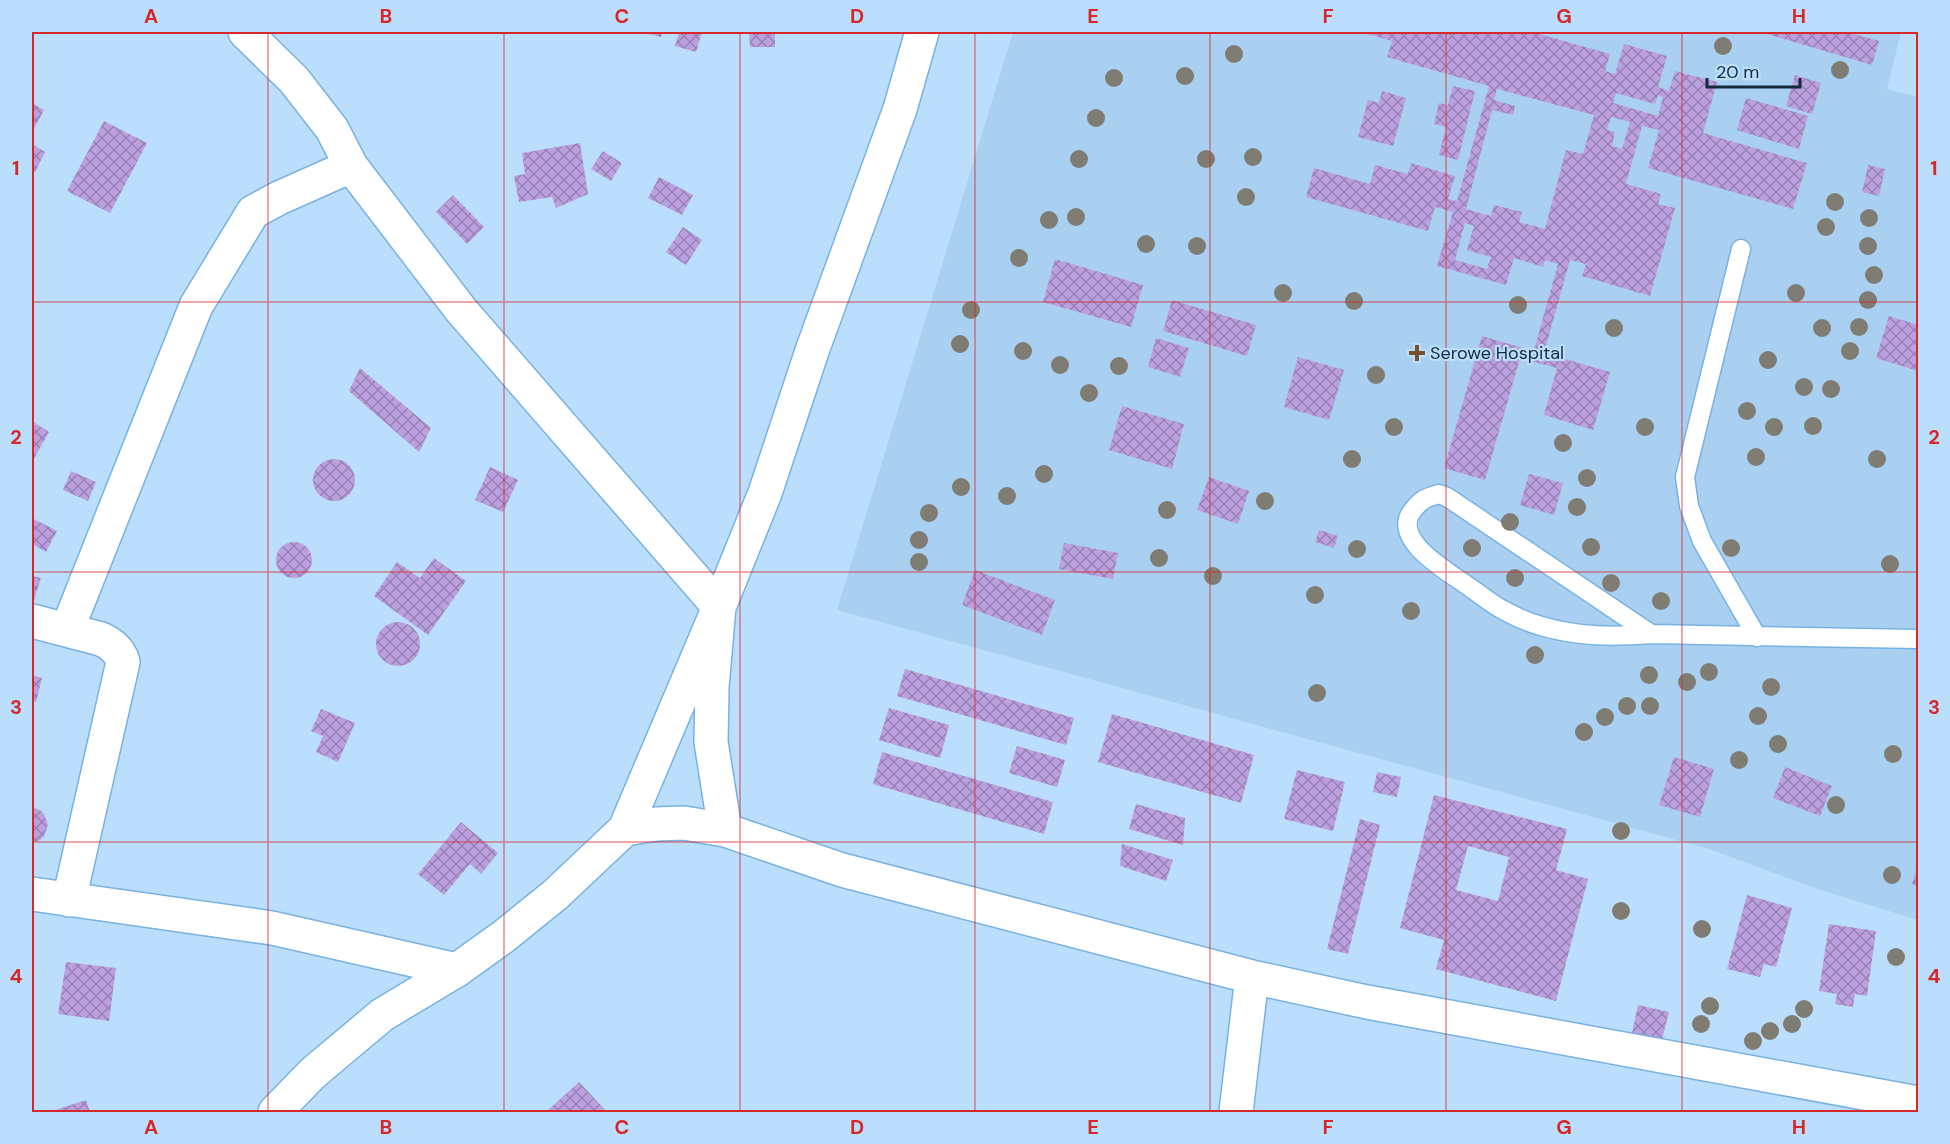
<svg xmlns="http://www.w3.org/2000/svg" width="1950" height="1144" viewBox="0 0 1950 1144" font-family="'DM Sans',sans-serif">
	<defs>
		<pattern id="building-cross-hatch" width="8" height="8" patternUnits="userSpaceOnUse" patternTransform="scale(1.5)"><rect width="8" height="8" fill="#bc9fde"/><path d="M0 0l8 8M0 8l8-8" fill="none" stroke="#9882b5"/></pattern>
	</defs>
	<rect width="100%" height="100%" fill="#bcdefd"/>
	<path fill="#aad0f1" d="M 1013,32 L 1901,32 L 1887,89 L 1918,97 L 1918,920 L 1814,888 L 1709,849 L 837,610 Z"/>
	<path fill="url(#building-cross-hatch)" fill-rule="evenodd" d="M 640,32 L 662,32 L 661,37 Z
		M 679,32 L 702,32 L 696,52 L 675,46 Z
		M 749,32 L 775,32 L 775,47 L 750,47 Z
		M 1361,32 L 1540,32 L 1539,34 L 1610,54 L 1605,71 L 1615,74 L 1624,44 L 1667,56 L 1658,87 L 1669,91 L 1675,71 L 1717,82 L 1703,133 L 1807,163 L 1793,209 L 1648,168 L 1659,130 L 1642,126 L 1626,184 L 1661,194 L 1658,204 L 1675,208 L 1650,296 L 1582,276 L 1586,264 L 1570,260 L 1544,353 L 1610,372 L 1593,430 L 1544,415 L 1557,368 L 1531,361 L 1558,264 L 1545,260 L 1543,267 L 1514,258 L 1506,285 L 1437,266 L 1453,212 L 1435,207 L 1428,231 L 1306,197 L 1314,168 L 1370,184 L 1375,165 L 1408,174 L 1411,163 L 1455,176 L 1448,199 L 1457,201 L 1489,86 L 1387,57 L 1392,41 ZM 1497,89 L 1594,115 L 1583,154 L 1566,150 L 1545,229 L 1519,222 L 1522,212 L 1494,205 L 1491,216 L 1466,209 L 1492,110 L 1513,115 L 1515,106 L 1494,100 ZM 1616,93 L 1655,104 L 1658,95 L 1663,97 L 1658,116 L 1613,103 ZM 1611,117 L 1630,122 L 1622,149 L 1612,146 L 1615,132 L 1607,130 ZM 1465,223 L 1474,226 L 1467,250 L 1491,257 L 1487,269 L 1455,260 Z
		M 1767,32 L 1847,32 L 1879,41 L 1872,65 L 1767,34 Z
		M 1795,75 L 1821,83 L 1812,114 L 1786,106 Z
		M 1453,86 L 1475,91 L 1458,160 L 1439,155 L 1446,127 L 1434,124 L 1439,103 L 1448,105 Z
		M 1382,91 L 1406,98 L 1393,146 L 1358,137 L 1368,100 L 1379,103 Z
		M 1746,98 L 1808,116 L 1799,149 L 1737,130 Z
		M 32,103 L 44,110 L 32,132 Z
		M 104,121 L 147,143 L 110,213 L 67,191 Z
		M 580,143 L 588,194 L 556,208 L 552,197 L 519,202 L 514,176 L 525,174 L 522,153 Z
		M 32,144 L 45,152 L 35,172 L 32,171 Z
		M 603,151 L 622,163 L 611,181 L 591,169 Z
		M 1868,165 L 1885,169 L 1879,196 L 1862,192 Z
		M 659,177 L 693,195 L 682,215 L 648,198 Z
		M 453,195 L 484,227 L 467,244 L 436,212 Z
		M 683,227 L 702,240 L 686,265 L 666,252 Z
		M 1055,259 L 1143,285 L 1131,327 L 1043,302 Z
		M 1172,300 L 1256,325 L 1247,356 L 1163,331 Z
		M 1889,316 L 1918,325 L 1918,371 L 1876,358 Z
		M 1482,336 L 1523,348 L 1485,480 L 1444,468 Z
		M 1156,338 L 1189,348 L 1180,377 L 1148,367 Z
		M 1298,357 L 1344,370 L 1329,420 L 1284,407 Z
		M 360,368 L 431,428 L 419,452 L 349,391 Z
		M 1122,406 L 1184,424 L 1172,469 L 1109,450 Z
		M 32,421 L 49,432 L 32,462 Z
		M313 480a21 21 0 1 1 42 0a21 21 0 1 1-42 0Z
		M 490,467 L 518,480 L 503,512 L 475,500 Z
		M 71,471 L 96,482 L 88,501 L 63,490 Z
		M 1529,474 L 1563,483 L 1554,515 L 1520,505 Z
		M 1209,477 L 1249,491 L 1238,524 L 1197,510 Z
		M 32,518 L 57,531 L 46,552 L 32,544 Z
		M 1319,530 L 1338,536 L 1334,548 L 1315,542 Z
		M276 560a18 18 0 1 1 36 0a18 18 0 1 1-36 0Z
		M 1064,543 L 1118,553 L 1113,579 L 1059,569 Z
		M 434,558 L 466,581 L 428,635 L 374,596 L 397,562 L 420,578 Z
		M 975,570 L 1055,600 L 1042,635 L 962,605 Z
		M 32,576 L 41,578 L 34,600 L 32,600 Z
		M376 644a22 22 0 1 1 44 0a22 22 0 1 1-44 0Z
		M 905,669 L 1074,718 L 1066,745 L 897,696 Z
		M 32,675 L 42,678 L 36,702 L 32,701 Z
		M 889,708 L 949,725 L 940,758 L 879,740 Z
		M 321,709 L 355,723 L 338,762 L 316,752 L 323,736 L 311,731 Z
		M 1112,714 L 1254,755 L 1241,803 L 1098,762 Z
		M 1017,746 L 1065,760 L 1057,787 L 1009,773 Z
		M 882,752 L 1053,802 L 1044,834 L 873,784 Z
		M 1674,757 L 1714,769 L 1700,817 L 1659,805 Z
		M 1785,767 L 1832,786 L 1820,816 L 1773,798 Z
		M 1297,770 L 1345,782 L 1333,831 L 1284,819 Z
		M 1377,772 L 1401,777 L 1397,797 L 1373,792 Z
		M 1434,795 L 1567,829 L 1556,870 L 1588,879 L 1556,1001 L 1436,969 L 1444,940 L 1400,928 ZM 1468,846 L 1509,857 L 1498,901 L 1456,890 Z
		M 1136,804 L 1185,818 L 1183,845 L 1129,829 Z
		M 32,807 L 40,810 L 44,814 L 48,825 L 44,836 L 40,840 L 32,843 Z
		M 1360,819 L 1380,825 L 1348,954 L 1327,949 Z
		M 461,822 L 498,853 L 481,874 L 470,864 L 444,895 L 418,874 Z
		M 1122,844 L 1173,860 L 1166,881 L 1120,866 Z
		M 1918,864 L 1918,886 L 1912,884 Z
		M 1747,895 L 1792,908 L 1776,967 L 1764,964 L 1760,977 L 1727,969 Z
		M 1829,924 L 1876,931 L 1867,996 L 1855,994 L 1853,1007 L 1835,1004 L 1837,994 L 1819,991 Z
		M 66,962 L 116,968 L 109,1021 L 58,1014 Z
		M 1638,1005 L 1669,1012 L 1662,1039 L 1632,1033 Z
		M 579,1082 L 607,1112 L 551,1112 L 548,1110 Z
		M 86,1100 L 90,1112 L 56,1112 L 55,1110 Z"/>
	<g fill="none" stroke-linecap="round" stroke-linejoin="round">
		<defs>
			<path id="service" d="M 1741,249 L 1685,477 L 1689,506 L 1702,541 L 1757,637
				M 1651,634 L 1447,497 L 1439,494 C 1425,498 1422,499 1413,510 C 1389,538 1447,571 1465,584 C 1479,593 1492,605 1507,612 C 1518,618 1530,623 1541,626 C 1578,637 1614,637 1651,634 L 1918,639"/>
			<path id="minor" d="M 245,32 L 294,80 L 332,129 L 351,166 L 461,310 L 719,607 L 712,687 L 711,742 L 725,830
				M 32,621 L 101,639 C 112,644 120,651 123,662 L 69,900
				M 67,630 L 196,306 L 253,212 L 279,198 L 351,166
				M 625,829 L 656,824 L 684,823 L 725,830 L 842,870 L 1252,977 L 1367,1002 L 1918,1103
				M 32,894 L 272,928 L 457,970
				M 275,1112 L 313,1073 L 382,1015 L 457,970 L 503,937 L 555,895 L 625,829 L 719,607 L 765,493 L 812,351 L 900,109 L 922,32
				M 1236,1112 L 1252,977"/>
		</defs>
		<use href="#service" stroke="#78b2e3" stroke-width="21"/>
		<use href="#minor" stroke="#78b2e3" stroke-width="36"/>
		<use href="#service" stroke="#fff" stroke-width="18"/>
		<use href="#minor" stroke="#fff" stroke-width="33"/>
	</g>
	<g fill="#7f7c74">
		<circle cx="1723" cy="46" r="9"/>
		<circle cx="1234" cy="54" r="9"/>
		<circle cx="1840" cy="70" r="9"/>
		<circle cx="1185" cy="76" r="9"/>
		<circle cx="1114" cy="78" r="9"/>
		<circle cx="1096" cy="118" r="9"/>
		<circle cx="1253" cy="157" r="9"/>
		<circle cx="1079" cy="159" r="9"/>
		<circle cx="1206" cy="159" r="9"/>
		<circle cx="1246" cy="197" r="9"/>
		<circle cx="1835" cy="202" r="9"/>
		<circle cx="1076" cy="217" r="9"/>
		<circle cx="1869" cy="218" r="9"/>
		<circle cx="1049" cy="220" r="9"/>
		<circle cx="1826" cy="227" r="9"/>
		<circle cx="1146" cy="244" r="9"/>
		<circle cx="1197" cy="246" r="9"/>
		<circle cx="1868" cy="246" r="9"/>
		<circle cx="1019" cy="258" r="9"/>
		<circle cx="1874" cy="275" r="9"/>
		<circle cx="1283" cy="293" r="9"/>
		<circle cx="1796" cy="293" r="9"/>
		<circle cx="1868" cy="300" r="9"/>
		<circle cx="1354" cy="301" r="9"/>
		<circle cx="1518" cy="305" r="9"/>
		<circle cx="971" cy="310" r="9"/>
		<circle cx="1859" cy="327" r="9"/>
		<circle cx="1614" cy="328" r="9"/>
		<circle cx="1822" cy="328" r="9"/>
		<circle cx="960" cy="344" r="9"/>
		<circle cx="1023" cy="351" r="9"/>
		<circle cx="1850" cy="351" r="9"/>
		<circle cx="1768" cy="360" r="9"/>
		<circle cx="1060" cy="365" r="9"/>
		<circle cx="1119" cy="366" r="9"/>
		<circle cx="1376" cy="375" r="9"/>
		<circle cx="1804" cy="387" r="9"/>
		<circle cx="1831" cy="389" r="9"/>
		<circle cx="1089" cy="393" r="9"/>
		<circle cx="1747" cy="411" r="9"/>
		<circle cx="1813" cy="426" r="9"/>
		<circle cx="1394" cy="427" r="9"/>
		<circle cx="1645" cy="427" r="9"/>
		<circle cx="1774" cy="427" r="9"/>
		<circle cx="1563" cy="443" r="9"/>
		<circle cx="1756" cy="457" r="9"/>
		<circle cx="1352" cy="459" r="9"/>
		<circle cx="1877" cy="459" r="9"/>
		<circle cx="1044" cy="474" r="9"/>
		<circle cx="1587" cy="478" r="9"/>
		<circle cx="961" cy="487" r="9"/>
		<circle cx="1007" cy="496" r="9"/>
		<circle cx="1265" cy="501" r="9"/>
		<circle cx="1577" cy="507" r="9"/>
		<circle cx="1167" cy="510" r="9"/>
		<circle cx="929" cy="513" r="9"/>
		<circle cx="1510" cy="522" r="9"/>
		<circle cx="919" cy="540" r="9"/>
		<circle cx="1591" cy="547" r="9"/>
		<circle cx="1472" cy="548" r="9"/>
		<circle cx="1731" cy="548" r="9"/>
		<circle cx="1357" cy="549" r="9"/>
		<circle cx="1159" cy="558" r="9"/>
		<circle cx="919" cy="562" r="9"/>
		<circle cx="1890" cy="564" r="9"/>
		<circle cx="1213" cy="576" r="9"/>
		<circle cx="1515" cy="578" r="9"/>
		<circle cx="1611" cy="583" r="9"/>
		<circle cx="1315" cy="595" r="9"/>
		<circle cx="1661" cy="601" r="9"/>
		<circle cx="1411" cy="611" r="9"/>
		<circle cx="1535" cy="655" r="9"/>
		<circle cx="1709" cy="672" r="9"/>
		<circle cx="1649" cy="675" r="9"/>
		<circle cx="1687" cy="682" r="9"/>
		<circle cx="1771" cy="687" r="9"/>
		<circle cx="1317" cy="693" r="9"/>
		<circle cx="1627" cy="706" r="9"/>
		<circle cx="1650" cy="706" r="9"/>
		<circle cx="1758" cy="716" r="9"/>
		<circle cx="1605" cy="717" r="9"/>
		<circle cx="1584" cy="732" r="9"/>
		<circle cx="1778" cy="744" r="9"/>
		<circle cx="1893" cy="754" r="9"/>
		<circle cx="1739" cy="760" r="9"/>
		<circle cx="1836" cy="805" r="9"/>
		<circle cx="1621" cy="831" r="9"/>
		<circle cx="1892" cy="875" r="9"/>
		<circle cx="1621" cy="911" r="9"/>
		<circle cx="1702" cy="929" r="9"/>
		<circle cx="1896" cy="957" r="9"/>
		<circle cx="1710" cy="1006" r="9"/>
		<circle cx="1804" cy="1009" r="9"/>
		<circle cx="1701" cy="1024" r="9"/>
		<circle cx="1792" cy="1024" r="9"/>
		<circle cx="1770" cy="1031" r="9"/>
		<circle cx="1753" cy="1041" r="9"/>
	</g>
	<path fill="none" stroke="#d62828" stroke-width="1.5" stroke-opacity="0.55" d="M 268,32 L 268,1112M 504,32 L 504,1112M 740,32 L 740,1112M 975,32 L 975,1112M 1210,32 L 1210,1112M 1446,32 L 1446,1112M 1682,32 L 1682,1112M 32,302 L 1918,302M 32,572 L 1918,572M 32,842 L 1918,842"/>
	<path fill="#75512b" stroke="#bcdefd" stroke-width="2" d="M1414 344h6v6h6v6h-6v6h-6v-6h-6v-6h6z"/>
	<g text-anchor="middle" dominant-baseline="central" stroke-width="4.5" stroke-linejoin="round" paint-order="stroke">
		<g font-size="18" fill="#142b3f" stroke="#bcdefd" text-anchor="start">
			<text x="1430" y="353">Serowe Hospital</text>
		</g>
	</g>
	<rect width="1950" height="1144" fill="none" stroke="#bcdefd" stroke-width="66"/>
	<path d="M1707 78v9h93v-9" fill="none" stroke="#142b3f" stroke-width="3"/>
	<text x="1716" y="78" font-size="18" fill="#142b3f" stroke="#bcdefd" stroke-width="4.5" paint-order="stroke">20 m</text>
	<rect x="33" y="33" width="1884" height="1078" fill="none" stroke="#d62828" stroke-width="2"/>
	<g font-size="20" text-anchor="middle" font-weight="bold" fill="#d62828">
		<text x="151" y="23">A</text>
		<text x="386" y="23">B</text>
		<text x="622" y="23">C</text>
		<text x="857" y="23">D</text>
		<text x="1093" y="23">E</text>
		<text x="1328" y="23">F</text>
		<text x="1564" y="23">G</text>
		<text x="1799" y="23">H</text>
		<text x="16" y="175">1</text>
		<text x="1934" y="175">1</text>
		<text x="16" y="444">2</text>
		<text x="1934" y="444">2</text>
		<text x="16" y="714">3</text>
		<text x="1934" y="714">3</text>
		<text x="16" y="983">4</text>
		<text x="1934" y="983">4</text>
		<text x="151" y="1134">A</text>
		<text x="386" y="1134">B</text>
		<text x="622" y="1134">C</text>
		<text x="857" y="1134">D</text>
		<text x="1093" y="1134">E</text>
		<text x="1328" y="1134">F</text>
		<text x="1564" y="1134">G</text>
		<text x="1799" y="1134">H</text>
	</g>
</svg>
